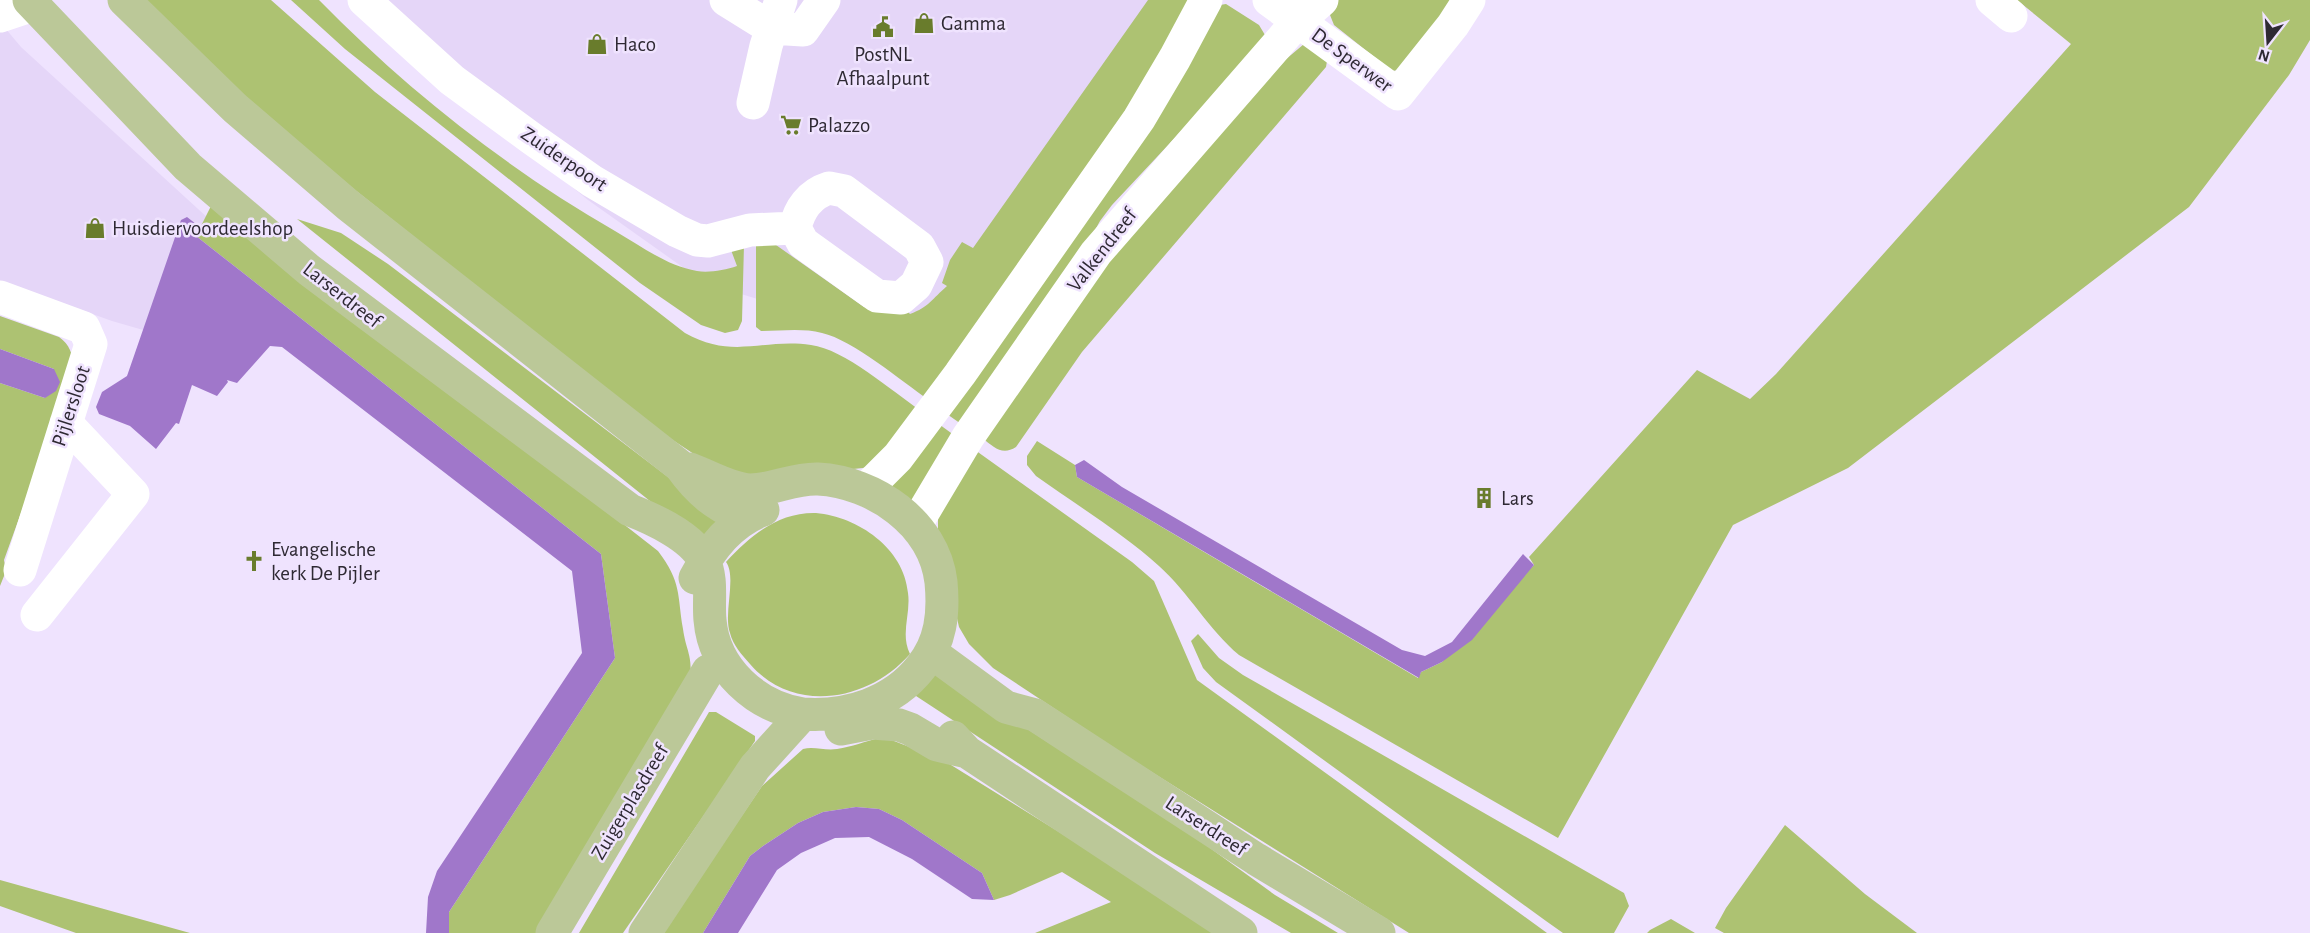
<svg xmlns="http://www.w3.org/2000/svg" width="2310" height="933" viewBox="0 0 2310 933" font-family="'Alegreya Sans',sans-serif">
	<rect width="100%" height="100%" fill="#efe3fe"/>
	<path fill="#e5d6f8" d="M 349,0 L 1171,0 L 948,331 L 836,323 L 705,283 L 588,200 L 404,50 Z
		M 0,22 L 21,47 L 209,219 L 157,334 L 112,321 L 0,281 Z"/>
	<path fill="#adc272" d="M 138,0 L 271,0 L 375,92 L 685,333 C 733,360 763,338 811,345 C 844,349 892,391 921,411 L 878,463 L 863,468 L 764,478 L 712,466 L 650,425 L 251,107 Z
		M 291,0 L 319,0 C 407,90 506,168 615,231 C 641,246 667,266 697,271 C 709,273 725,270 737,266 L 731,250 L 744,245 L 742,321 L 738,330 L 725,333 L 701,325 L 640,283 L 345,49 Z
		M 1148,0 L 1196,0 L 1166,62 L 929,400 C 901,381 853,340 822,333 C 803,328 781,331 761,331 L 756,327 L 756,240 L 776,245 L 864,307 L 907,311 L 910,314 C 929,307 932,299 947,286 L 942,283 L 950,260 L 962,242 L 973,248 Z
		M 1335,0 L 1453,0 L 1400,70 L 1392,71 L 1334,25 L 1330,15 Z
		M 2017,0 L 2310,0 L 2310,40 L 2289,75 L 2189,207 L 1848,468 L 1733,525 L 1558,838 L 1239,655 C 1209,630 1189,593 1159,566 C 1124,534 1075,504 1036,476 L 1027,465 L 1027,456 L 1037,441 L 1075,465 L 1077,477 L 1418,678 L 1421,672 L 1442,662 L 1534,565 L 1529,557 L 1697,370 L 1750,399 L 1776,374 L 2071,44 Z
		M 1226,4 L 1259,25 L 1265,35 L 1200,111 L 1112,205 L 1100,221 L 1067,281 L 964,426 L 944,412 L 1220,5 Z
		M 1304,44 L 1327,61 L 1326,67 L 1082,352 L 1016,447 C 1002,456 994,447 982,438 L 1076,298 L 1285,60 Z
		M 214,200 L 298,270 L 658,551 C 682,583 677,594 683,629 C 686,651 693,655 690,680 L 540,933 L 449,933 L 449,912 L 615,658 L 601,554 L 196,236 Z
		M 297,219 L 341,233 L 388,264 L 722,518 L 700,541 Z
		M 0,316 L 59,337 C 70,345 72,353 74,366 L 4,560 L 6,571 L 0,586 L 0,383 L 45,398 L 54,369 L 0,349 Z
		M 936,422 L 958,438 L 912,510 L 884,490 Z
		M 975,450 L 1132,562 L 1154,581 L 1197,680 L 1547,933 L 1409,933 L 1126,756 L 993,668 L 969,644 L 959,627 L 938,535 L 938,513 Z
		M 816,513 C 858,517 904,548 908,593 C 911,614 900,634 910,654 C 869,701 794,715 750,664 C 742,655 733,645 730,633 C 723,613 737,577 726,562 C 750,536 778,512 816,513 Z
		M 1198,634 L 1219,658 L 1243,675 L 1624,893 L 1629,906 L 1614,933 L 1563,933 L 1546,921 L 1216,682 L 1203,668 L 1191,641 Z
		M 935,669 L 1199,840 L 1275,895 L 1338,933 L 1291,933 L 1155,853 L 913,694 Z
		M 709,712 L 716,712 L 755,736 L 755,741 L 623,933 L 579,933 Z
		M 880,738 L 894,741 L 943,760 L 1222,933 L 1035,933 L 1111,902 L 1062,872 L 1010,895 L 994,900 L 982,873 L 902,820 L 879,809 L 856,807 L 823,812 L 798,823 L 763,846 L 750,856 L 703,933 L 662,933 L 762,786 L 803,749 C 814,746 825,751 837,749 C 852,747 865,741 880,738 Z
		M 1785,825 L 1865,894 L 1917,933 L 1724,933 L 1715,928 L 1726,908 Z
		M 0,880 L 190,933 L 76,933 L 0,906 Z
		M 1671,919 L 1695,933 L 1647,933 L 1650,930 Z"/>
	<path fill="#a077ca" d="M 187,217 L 196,224 L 192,233 L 196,236 L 601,554 L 615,658 L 449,912 L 449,933 L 426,933 L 428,897 L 437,871 L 582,653 L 572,571 L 282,347 L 270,346 L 237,383 L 227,380 L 228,382 L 217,396 L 192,385 L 179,424 L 176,423 L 156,449 L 130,426 L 99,414 L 96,407 L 102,392 L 127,376 L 181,220 Z
		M 0,349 L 54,369 L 60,382 L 56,391 L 45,398 L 0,383 Z
		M 1084,460 L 1122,487 L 1402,650 L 1425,656 L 1452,642 L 1523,554 L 1534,565 L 1472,640 L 1442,662 L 1421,672 L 1419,678 L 1077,477 L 1075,465 Z
		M 856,807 L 879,809 L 902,820 L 982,873 L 994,900 L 972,899 L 912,859 L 869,837 L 835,838 L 801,853 L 777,870 L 738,933 L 703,933 L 750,856 L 763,846 L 798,823 L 823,812 Z"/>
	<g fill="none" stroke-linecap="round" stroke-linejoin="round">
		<path stroke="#fff" stroke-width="33" d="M 364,0 L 452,80 L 531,138 L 592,181 L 677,231 L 697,240 L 708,241 L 750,230 L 795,228
			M 726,0 L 771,28 L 803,30 L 824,0
			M 1269,0 L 1398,94 L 1453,25 L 1469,0
			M 1992,0 L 2011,16
			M 0,16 L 33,5
			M 753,103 L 766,46 L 781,0
			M 829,188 L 844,191 L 919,247 L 927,262 L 916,285 L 901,298 L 877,296 L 803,243 L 795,228 C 799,209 810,194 829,188 Z
			M 0,297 L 84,328 L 91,344 L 20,570
			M 865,490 L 898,457 L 960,374 L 1139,119 L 1175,58 L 1206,0
			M 915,526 L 968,437 L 1096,253 L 1298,21 L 1322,0
			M 37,615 L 133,494 L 66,423"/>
		<path stroke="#bbc898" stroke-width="33" d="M 29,0 L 188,167 L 309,270 L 630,510 C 653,519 693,537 704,561 C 713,579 708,601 710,620 C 714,669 756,707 803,714
			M 124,0 L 235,108 L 348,205 L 680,466 C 700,494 714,503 744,519
			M 695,578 C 711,548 731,522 763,510
			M 932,653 L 1006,707 L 1035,715 L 1256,859 L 1379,933
			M 841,729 L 872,723 L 899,725 L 910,729 L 937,745 L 967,752
			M 953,737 L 967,752 L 1241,933
			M 552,933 L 708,671
			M 645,933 L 755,767 L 803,714 C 847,717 893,703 921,667 C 941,642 944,614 941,582 C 934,523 874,482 818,479 C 794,478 773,490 750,490 C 730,489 709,476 690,469"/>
	</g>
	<defs>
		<symbol id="shop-bare" viewBox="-9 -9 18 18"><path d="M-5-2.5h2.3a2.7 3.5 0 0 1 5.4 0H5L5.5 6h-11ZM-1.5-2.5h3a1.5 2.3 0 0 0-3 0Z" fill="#697c2c" stroke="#efe3fe" stroke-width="2.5" paint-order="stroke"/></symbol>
		<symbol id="civic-bare" viewBox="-9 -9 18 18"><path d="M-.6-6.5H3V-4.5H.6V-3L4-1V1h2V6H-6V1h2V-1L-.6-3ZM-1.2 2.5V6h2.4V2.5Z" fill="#697c2c" stroke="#efe3fe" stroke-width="2.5" paint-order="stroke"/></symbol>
		<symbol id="supermarket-bare" viewBox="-9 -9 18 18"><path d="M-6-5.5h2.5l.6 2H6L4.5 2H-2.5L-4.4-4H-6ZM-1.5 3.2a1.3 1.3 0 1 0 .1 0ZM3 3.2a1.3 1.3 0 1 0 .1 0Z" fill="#697c2c" stroke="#efe3fe" stroke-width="2.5" paint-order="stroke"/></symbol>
		<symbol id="building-bare" viewBox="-9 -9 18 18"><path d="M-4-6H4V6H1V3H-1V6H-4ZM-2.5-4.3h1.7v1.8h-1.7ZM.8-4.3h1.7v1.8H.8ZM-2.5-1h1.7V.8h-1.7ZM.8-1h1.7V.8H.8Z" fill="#697c2c" stroke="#efe3fe" stroke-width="2.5" paint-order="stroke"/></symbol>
		<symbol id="church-bare" viewBox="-9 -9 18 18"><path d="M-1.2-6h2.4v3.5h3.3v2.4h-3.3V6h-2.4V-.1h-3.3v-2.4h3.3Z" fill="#697c2c" stroke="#efe3fe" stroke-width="2.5" paint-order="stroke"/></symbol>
	</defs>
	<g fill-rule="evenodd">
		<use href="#shop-bare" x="909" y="8" width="30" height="30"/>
		<use href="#civic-bare" x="868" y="12" width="30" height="30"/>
		<use href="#shop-bare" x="582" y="29" width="30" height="30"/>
		<use href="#supermarket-bare" x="776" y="110" width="30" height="30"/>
		<use href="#shop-bare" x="80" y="213" width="30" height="30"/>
		<use href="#building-bare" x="1469" y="483" width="30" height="30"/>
		<use href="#church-bare" x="239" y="546" width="30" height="30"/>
	</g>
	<g text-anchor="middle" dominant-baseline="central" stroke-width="5" stroke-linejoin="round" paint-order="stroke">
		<g font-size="21" fill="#2e2933" stroke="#efe3fe" text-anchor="start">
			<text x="941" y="23">Gamma</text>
			<text x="614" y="44">Haco</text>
			<text x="883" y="54" text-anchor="middle">PostNL<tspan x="883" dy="24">Afhaalpunt</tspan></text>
			<text x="808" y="125">Palazzo</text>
			<text x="112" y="228">Huisdiervoordeelshop</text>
			<text x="1501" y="498">Lars</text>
			<text x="271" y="549">Evangelische<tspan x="271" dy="24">kerk De Pijler</tspan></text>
		</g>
		<g font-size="21" fill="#2e2933" stroke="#efe3fe">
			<text transform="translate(1352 60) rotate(36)">De Sperwer</text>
			<text transform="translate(564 159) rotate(34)">Zuiderpoort</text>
			<text transform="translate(1102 250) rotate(-52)">Valkendreef</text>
			<text transform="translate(342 295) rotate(38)">Larserdreef</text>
			<text transform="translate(71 406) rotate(-72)">Pijlersloot</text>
			<text transform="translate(630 802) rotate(-59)">Zuigerplasdreef</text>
			<text transform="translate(1206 826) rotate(33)">Larserdreef</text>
		</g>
	</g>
	<g transform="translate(2268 42) rotate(197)" stroke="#efe3fe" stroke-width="4.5" paint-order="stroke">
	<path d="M0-4.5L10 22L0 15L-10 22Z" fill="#2e2933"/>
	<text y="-9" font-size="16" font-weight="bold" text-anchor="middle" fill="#2e2933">N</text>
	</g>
</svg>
